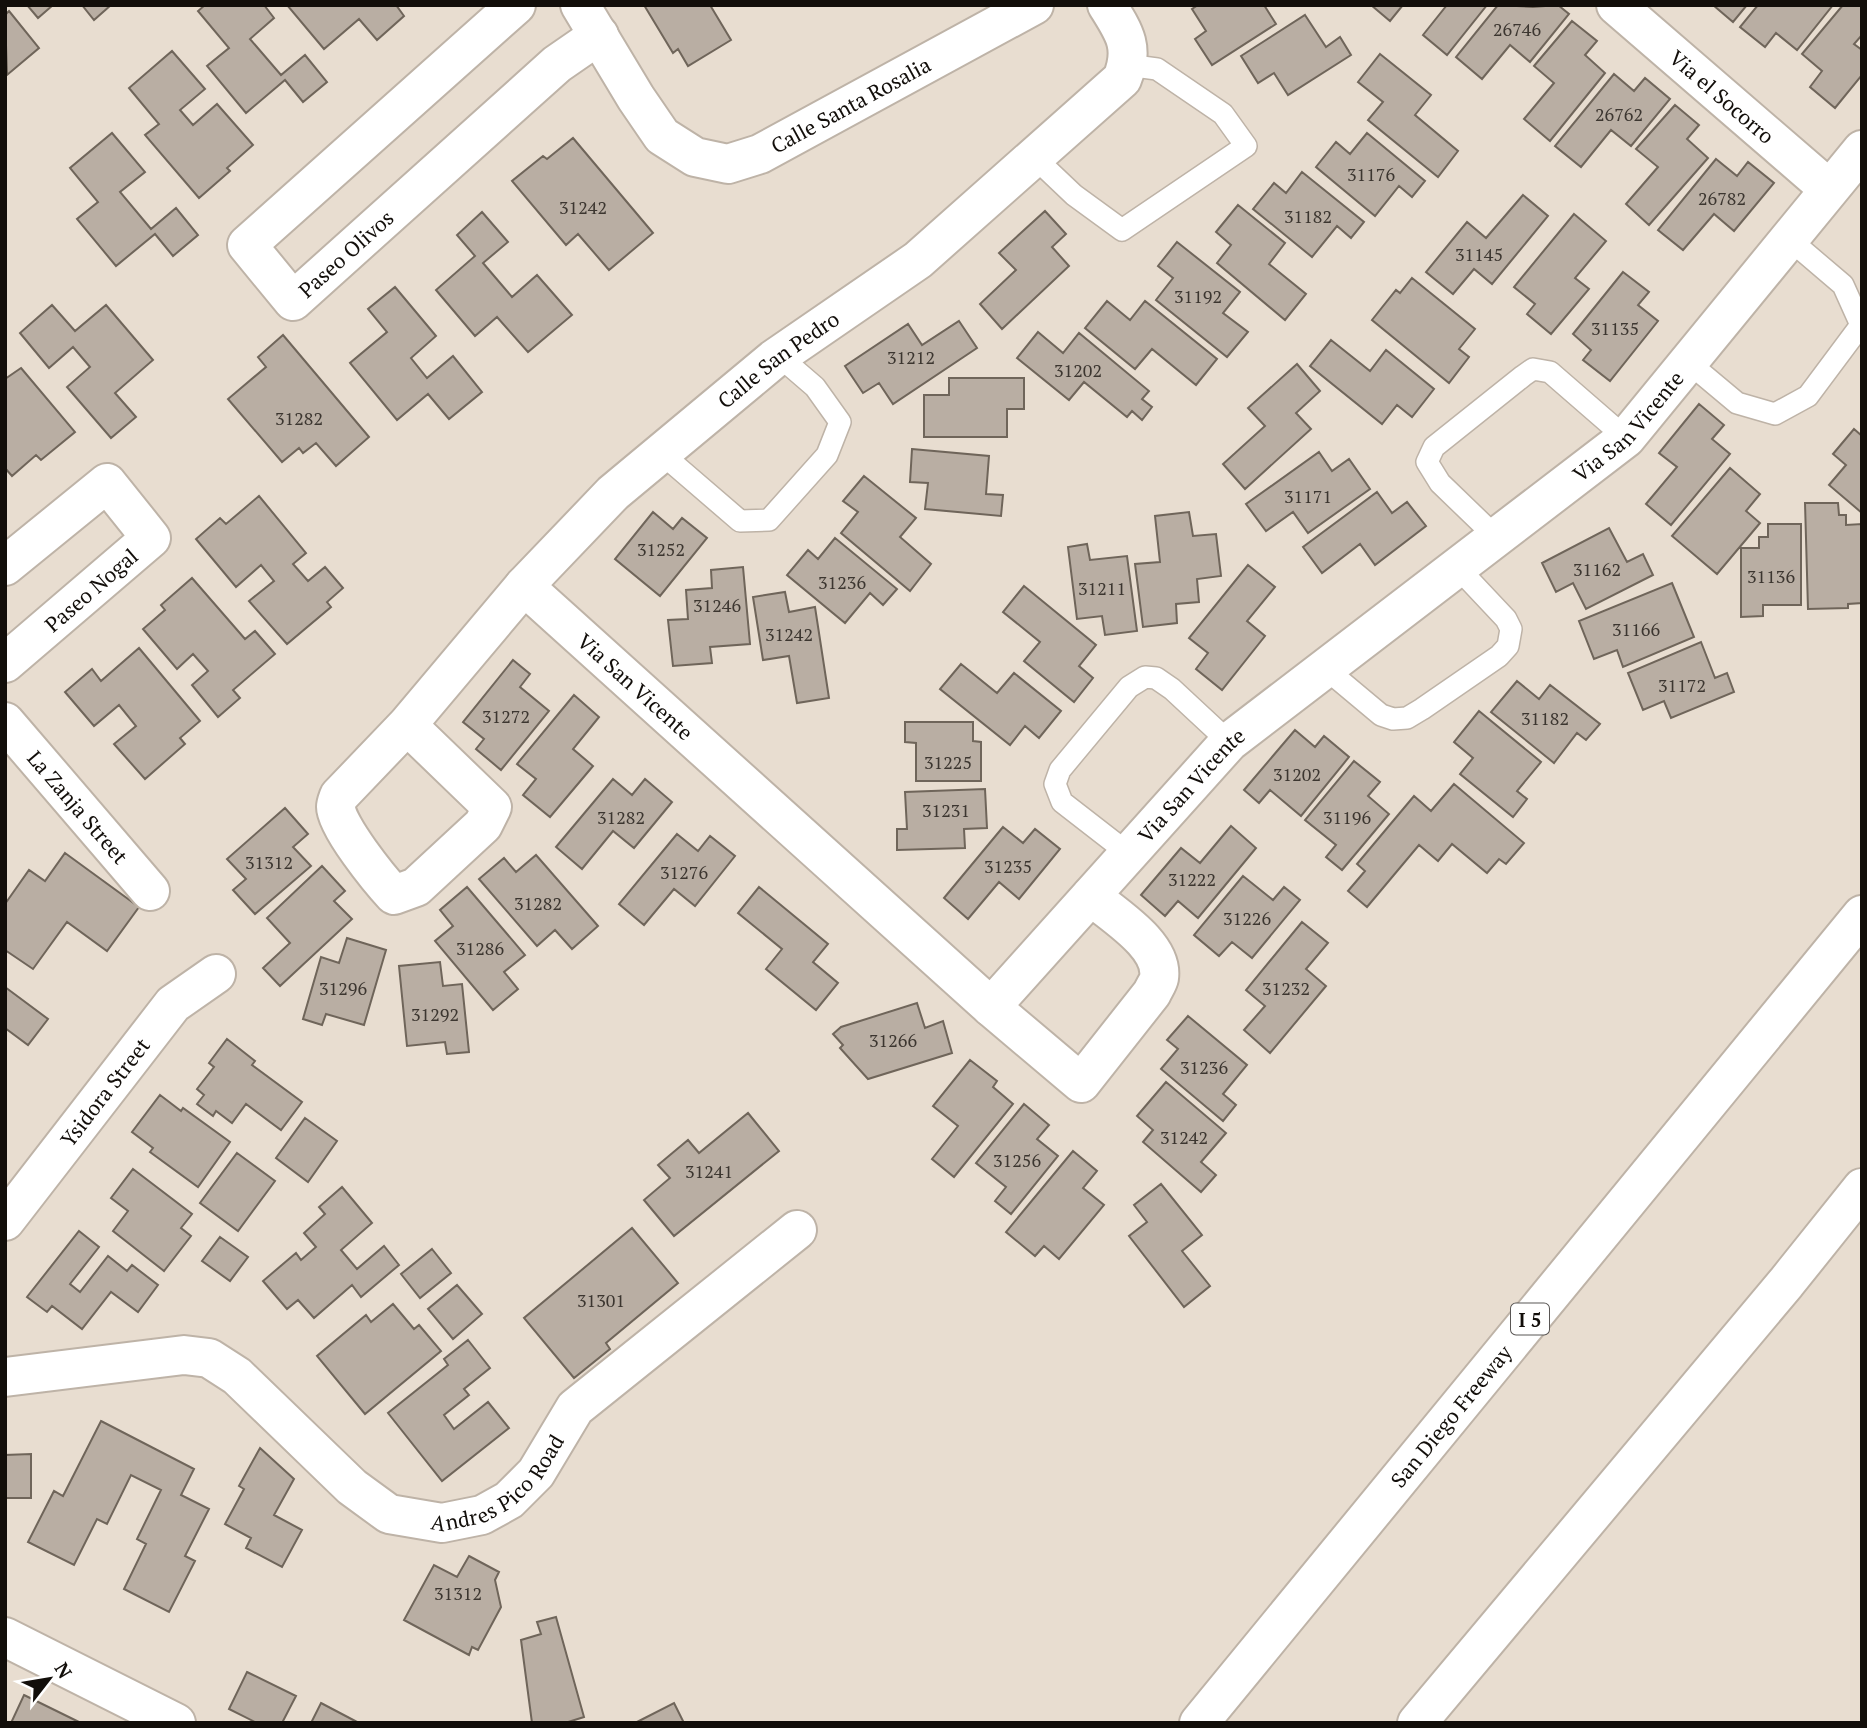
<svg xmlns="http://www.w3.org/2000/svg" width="1867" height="1728" viewBox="0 0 1867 1728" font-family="'PT Serif',serif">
	<rect width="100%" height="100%" fill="#e8ddd0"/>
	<path fill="#b9aea3" stroke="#6f655a" stroke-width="2" d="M 27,5 L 53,5 L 38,18 Z
		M 82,5 L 111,5 L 94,20 Z
		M 205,5 L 264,5 L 274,18 L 250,39 L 281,75 L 305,55 L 327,82 L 303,102 L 285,80 L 246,113 L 207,66 L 229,48 L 198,11 Z
		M 287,5 L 396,5 L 404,16 L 377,40 L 359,19 L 324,49 Z
		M 644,5 L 710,5 L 731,40 L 688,66 L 678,49 L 673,53 Z
		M 1198,5 L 1264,5 L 1276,24 L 1212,65 L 1195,39 L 1206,31 L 1192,9 Z
		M 1371,5 L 1403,5 L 1390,21 Z
		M 1447,5 L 1487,5 L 1447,55 L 1423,35 Z
		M 1498,5 L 1533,7 L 1558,5 L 1569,14 L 1530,62 L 1510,45 L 1482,79 L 1456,57 Z
		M 1713,5 L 1747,5 L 1733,22 Z
		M 1758,5 L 1833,5 L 1797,50 L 1776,33 L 1765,47 L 1740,27 Z
		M 1843,5 L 1862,5 L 1862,35 L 1854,44 L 1862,50 L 1862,75 L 1835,108 L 1810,87 L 1822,71 L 1802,54 Z
		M 9,11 L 39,48 L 7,75 L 5,15 Z
		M 1305,15 L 1326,47 L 1340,37 L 1351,55 L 1288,95 L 1274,73 L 1258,83 L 1241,56 Z
		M 1572,21 L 1597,41 L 1585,55 L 1605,73 L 1550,141 L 1524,119 L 1554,83 L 1534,66 Z
		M 172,51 L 205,89 L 180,110 L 193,125 L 217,104 L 253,145 L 227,168 L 230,171 L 199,198 L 145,135 L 159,124 L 129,88 Z
		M 1380,54 L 1431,95 L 1415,115 L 1458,151 L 1438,177 L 1368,120 L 1383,102 L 1358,82 Z
		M 1614,74 L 1634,91 L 1645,78 L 1670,99 L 1631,146 L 1611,130 L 1581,167 L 1555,146 Z
		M 1675,105 L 1699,125 L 1687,139 L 1708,158 L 1649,225 L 1626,204 L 1658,167 L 1636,149 Z
		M 112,133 L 145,172 L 120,192 L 151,229 L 176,208 L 198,235 L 173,256 L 155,234 L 116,266 L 77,219 L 98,202 L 70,168 Z
		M 1367,133 L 1425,181 L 1412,197 L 1399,186 L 1375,216 L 1316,167 L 1336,142 L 1350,154 Z
		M 573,138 L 653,233 L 609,270 L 578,234 L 566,245 L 512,181 L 543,156 L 547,159 Z
		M 1716,159 L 1737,176 L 1748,162 L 1774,183 L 1734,231 L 1714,214 L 1683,250 L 1658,230 Z
		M 1302,172 L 1364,222 L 1351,238 L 1337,226 L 1312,257 L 1253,209 L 1274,183 L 1286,193 Z
		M 1523,195 L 1548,216 L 1492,284 L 1474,269 L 1453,294 L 1426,272 L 1467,222 L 1486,238 Z
		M 1238,205 L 1285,243 L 1269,264 L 1306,294 L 1285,320 L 1217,263 L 1231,245 L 1216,232 Z
		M 1045,211 L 1066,234 L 1052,247 L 1069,266 L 1002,329 L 980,304 L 1016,270 L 999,253 Z
		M 482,212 L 508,242 L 483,263 L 512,297 L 537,275 L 572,315 L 528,352 L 497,317 L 475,336 L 436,290 L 475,256 L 457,235 Z
		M 1574,214 L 1606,241 L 1575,278 L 1589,289 L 1551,334 L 1527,314 L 1535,304 L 1514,287 Z
		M 1177,242 L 1240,292 L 1223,313 L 1248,332 L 1227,357 L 1156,300 L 1173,278 L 1158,266 Z
		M 1623,272 L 1649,292 L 1638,305 L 1658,321 L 1610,381 L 1583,360 L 1591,350 L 1573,334 Z
		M 1412,278 L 1475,329 L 1459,349 L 1469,357 L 1449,383 L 1372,320 L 1396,290 L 1400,293 Z
		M 395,287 L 436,336 L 411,358 L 427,378 L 453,356 L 482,392 L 449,419 L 428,394 L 397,420 L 350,363 L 387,332 L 368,309 Z
		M 1107,301 L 1130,320 L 1145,301 L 1217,359 L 1196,385 L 1152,349 L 1135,369 L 1085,328 Z
		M 52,305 L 75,331 L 106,305 L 153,360 L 115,393 L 136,417 L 111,438 L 67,387 L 90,367 L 73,347 L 49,368 L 20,333 Z
		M 959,321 L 977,348 L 893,404 L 879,383 L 863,393 L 845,366 L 908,324 L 922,345 Z
		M 1038,332 L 1063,353 L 1079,333 L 1149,391 L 1142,399 L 1152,407 L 1142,420 L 1132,411 L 1127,417 L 1084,382 L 1069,400 L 1017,358 Z
		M 283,335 L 369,437 L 336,466 L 316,443 L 303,453 L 299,448 L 282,462 L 228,399 L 266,367 L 258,357 Z
		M 1331,340 L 1370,371 L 1386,350 L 1434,389 L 1412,417 L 1397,405 L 1382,424 L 1310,366 Z
		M 1297,364 L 1320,391 L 1296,413 L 1311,429 L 1245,489 L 1223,464 L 1265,426 L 1248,408 Z
		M 21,368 L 75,432 L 41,460 L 36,455 L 12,476 L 5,468 L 5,379 Z
		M 949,378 L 1024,378 L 1024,409 L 1007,409 L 1007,437 L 924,437 L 924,395 L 949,395 Z
		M 1699,404 L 1724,425 L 1712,439 L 1730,454 L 1671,525 L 1646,504 L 1677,467 L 1659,453 Z
		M 1854,429 L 1862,436 L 1862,513 L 1829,485 L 1846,465 L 1833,454 Z
		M 912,449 L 989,456 L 986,494 L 1003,495 L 1001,516 L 925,509 L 928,483 L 910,482 Z
		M 1319,452 L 1332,471 L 1349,459 L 1370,489 L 1308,533 L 1293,512 L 1266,531 L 1246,504 Z
		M 1730,468 L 1760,494 L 1746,511 L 1760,523 L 1717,574 L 1672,536 Z
		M 864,476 L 916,518 L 900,537 L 931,564 L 910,591 L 841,533 L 858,512 L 843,501 Z
		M 1377,492 L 1392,513 L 1407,502 L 1426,526 L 1375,565 L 1360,544 L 1322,573 L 1303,547 Z
		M 259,496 L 306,553 L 293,564 L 308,581 L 325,567 L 343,588 L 327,602 L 331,607 L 287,644 L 249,601 L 274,581 L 261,565 L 236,587 L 196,539 L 220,518 L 226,524 Z
		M 1805,503 L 1838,503 L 1839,515 L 1846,515 L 1846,525 L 1862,524 L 1862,603 L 1848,604 L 1848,608 L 1808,609 Z
		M 653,512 L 673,529 L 682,518 L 707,538 L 660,596 L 615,559 Z
		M 1189,512 L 1193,536 L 1216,534 L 1221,576 L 1197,579 L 1199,602 L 1176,604 L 1177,623 L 1143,627 L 1135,564 L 1160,562 L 1155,516 Z
		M 1768,524 L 1801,524 L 1801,605 L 1763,605 L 1763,616 L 1741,617 L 1741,548 L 1759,548 L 1759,537 L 1768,537 Z
		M 1609,528 L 1627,562 L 1643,554 L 1653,575 L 1586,609 L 1573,583 L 1556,592 L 1542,563 Z
		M 835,538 L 897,589 L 883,605 L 870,593 L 845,623 L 787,575 L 808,550 L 818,559 Z
		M 1087,544 L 1090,560 L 1127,556 L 1137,631 L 1105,635 L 1102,616 L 1077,619 L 1068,547 Z
		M 1248,565 L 1275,587 L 1247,621 L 1265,636 L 1222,690 L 1196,669 L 1208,653 L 1189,638 Z
		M 743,567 L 750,644 L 710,647 L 712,663 L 673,666 L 668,620 L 688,619 L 686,590 L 712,588 L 711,570 Z
		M 192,578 L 245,639 L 255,631 L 275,654 L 233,690 L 240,698 L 218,717 L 192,685 L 208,671 L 193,654 L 177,669 L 143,629 L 165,610 L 161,605 Z
		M 1672,583 L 1694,637 L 1623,667 L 1617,650 L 1594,659 L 1579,621 Z
		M 1024,586 L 1096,645 L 1079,666 L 1093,678 L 1074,702 L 1024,661 L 1040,642 L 1003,612 Z
		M 785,592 L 789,612 L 815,607 L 829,698 L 797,703 L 789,656 L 763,660 L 753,597 Z
		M 1701,642 L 1715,678 L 1727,673 L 1734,692 L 1671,718 L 1664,701 L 1643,710 L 1628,673 Z
		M 139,648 L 200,721 L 180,738 L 185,744 L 145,779 L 114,744 L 136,726 L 119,705 L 94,726 L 65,692 L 92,669 L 101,681 Z
		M 513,660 L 530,674 L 520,687 L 549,711 L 501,770 L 476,749 L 484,739 L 463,722 Z
		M 961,664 L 997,693 L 1014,673 L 1061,711 L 1039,738 L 1025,726 L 1010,745 L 940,689 Z
		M 1517,681 L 1539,699 L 1550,685 L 1600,724 L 1586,740 L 1577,733 L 1554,763 L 1491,712 Z
		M 574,695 L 599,717 L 573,749 L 593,766 L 550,817 L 523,795 L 536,779 L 517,764 Z
		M 1479,711 L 1541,762 L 1517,791 L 1527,799 L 1513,817 L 1460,774 L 1473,758 L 1454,742 Z
		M 905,722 L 973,722 L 973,741 L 981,742 L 981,781 L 916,781 L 916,743 L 905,742 Z
		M 1295,730 L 1315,747 L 1324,736 L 1349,757 L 1301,816 L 1270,790 L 1259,803 L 1244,790 Z
		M 1354,761 L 1380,782 L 1368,796 L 1389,814 L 1342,870 L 1326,857 L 1336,845 L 1305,820 Z
		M 613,779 L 632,795 L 645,779 L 672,802 L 634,848 L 613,831 L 582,869 L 556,847 Z
		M 1454,784 L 1524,843 L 1506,864 L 1499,859 L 1487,873 L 1452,844 L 1438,861 L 1419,845 L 1367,907 L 1348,891 L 1365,871 L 1357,864 L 1414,796 L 1431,811 Z
		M 985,789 L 987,828 L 964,829 L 965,848 L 897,850 L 897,829 L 907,829 L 905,792 Z
		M 285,808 L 308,834 L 293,847 L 311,866 L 255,914 L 233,890 L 246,879 L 227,859 Z
		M 1231,826 L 1256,848 L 1198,918 L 1178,901 L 1165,916 L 1141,895 L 1181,848 L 1200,863 Z
		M 1003,827 L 1023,843 L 1035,829 L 1060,849 L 1019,899 L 999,882 L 968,919 L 944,898 Z
		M 677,834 L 698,851 L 710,836 L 735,856 L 695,906 L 674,889 L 644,925 L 619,904 Z
		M 65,853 L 139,907 L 107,951 L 67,922 L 33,969 L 5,950 L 5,904 L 29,870 L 45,881 Z
		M 536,855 L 598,926 L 572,949 L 555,930 L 537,946 L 479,879 L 504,858 L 516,872 Z
		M 322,866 L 345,891 L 334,901 L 352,919 L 280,986 L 263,968 L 290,943 L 267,918 Z
		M 1243,876 L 1273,900 L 1284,887 L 1300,900 L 1252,958 L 1232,942 L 1219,956 L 1194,935 Z
		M 467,887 L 525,955 L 504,972 L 518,989 L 493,1010 L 435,941 L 453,926 L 440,910 Z
		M 759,887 L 828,944 L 813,962 L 838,983 L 816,1010 L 766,969 L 782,949 L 738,913 Z
		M 1302,922 L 1328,943 L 1306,969 L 1326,986 L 1270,1053 L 1244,1030 L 1265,1006 L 1246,990 Z
		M 347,938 L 386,950 L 364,1025 L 326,1014 L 322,1025 L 303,1019 L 321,957 L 339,963 Z
		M 440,962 L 443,986 L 462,984 L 469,1052 L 447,1054 L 445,1042 L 407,1046 L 399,966 Z
		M 5,987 L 48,1019 L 28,1045 L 5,1028 Z
		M 917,1003 L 925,1028 L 943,1021 L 952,1053 L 868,1079 L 840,1048 L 843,1045 L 833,1034 L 841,1027 Z
		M 1188,1016 L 1247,1065 L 1223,1094 L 1236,1105 L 1223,1121 L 1161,1069 L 1178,1049 L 1167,1040 Z
		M 227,1039 L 255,1061 L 252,1065 L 302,1102 L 281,1130 L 246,1104 L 232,1123 L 216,1111 L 213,1116 L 197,1104 L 204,1095 L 197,1089 L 214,1067 L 209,1063 Z
		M 970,1060 L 997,1081 L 993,1087 L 1013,1104 L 954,1177 L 932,1159 L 958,1126 L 933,1106 Z
		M 1166,1082 L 1226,1133 L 1201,1162 L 1216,1175 L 1201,1192 L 1143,1142 L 1153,1130 L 1137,1116 Z
		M 160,1095 L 181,1111 L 183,1108 L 230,1142 L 198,1187 L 150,1152 L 153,1148 L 132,1132 Z
		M 1024,1104 L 1049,1125 L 1037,1139 L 1058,1156 L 1011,1214 L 995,1201 L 1006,1187 L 976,1163 Z
		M 748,1113 L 779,1151 L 674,1236 L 644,1200 L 670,1178 L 658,1165 L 688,1140 L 699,1153 Z
		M 305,1118 L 337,1141 L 308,1182 L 276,1158 Z
		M 1073,1151 L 1097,1171 L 1083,1188 L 1104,1205 L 1059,1259 L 1044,1246 L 1035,1256 L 1006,1232 Z
		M 237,1153 L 275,1181 L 238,1231 L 200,1203 Z
		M 133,1169 L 192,1214 L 181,1228 L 191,1236 L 164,1271 L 113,1231 L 128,1211 L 111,1198 Z
		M 1161,1184 L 1202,1235 L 1182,1251 L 1210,1286 L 1184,1307 L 1129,1236 L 1147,1222 L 1134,1205 Z
		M 342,1187 L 372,1223 L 341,1250 L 357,1269 L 384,1246 L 399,1265 L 361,1297 L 352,1285 L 314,1318 L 298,1300 L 287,1309 L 263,1281 L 296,1253 L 301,1260 L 316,1247 L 304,1233 L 325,1214 L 319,1207 Z
		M 632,1228 L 678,1283 L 606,1343 L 610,1349 L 574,1378 L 524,1318 Z
		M 79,1231 L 99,1247 L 70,1284 L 80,1292 L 108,1256 L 127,1271 L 132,1265 L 158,1285 L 138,1312 L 111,1292 L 82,1329 L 52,1306 L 47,1312 L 27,1297 Z
		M 220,1237 L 248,1257 L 230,1281 L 202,1261 Z
		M 432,1249 L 451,1273 L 420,1298 L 401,1274 Z
		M 457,1285 L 482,1314 L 453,1339 L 428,1309 Z
		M 393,1304 L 414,1329 L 419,1325 L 441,1351 L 365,1414 L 317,1356 L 366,1315 L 371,1322 Z
		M 468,1340 L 490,1368 L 464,1389 L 469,1395 L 444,1415 L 454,1429 L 488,1402 L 509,1428 L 442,1481 L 388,1413 L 448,1365 L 444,1359 Z
		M 101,1421 L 194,1469 L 181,1495 L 209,1509 L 185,1556 L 195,1561 L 169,1612 L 124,1589 L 146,1544 L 137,1539 L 161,1490 L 131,1475 L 107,1524 L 97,1519 L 74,1565 L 28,1542 L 54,1491 L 63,1496 Z
		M 260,1448 L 294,1479 L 274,1515 L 302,1530 L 282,1567 L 246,1548 L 251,1538 L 225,1524 L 244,1489 L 239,1486 Z
		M 31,1454 L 31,1498 L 5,1498 L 5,1455 Z
		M 469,1556 L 499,1572 L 495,1580 L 501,1607 L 478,1650 L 472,1647 L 469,1655 L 404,1620 L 434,1565 L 457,1577 Z
		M 556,1617 L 584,1717 L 565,1723 L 532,1723 L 521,1640 L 541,1634 L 537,1622 Z
		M 247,1672 L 296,1696 L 282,1723 L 257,1723 L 229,1709 Z
		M 24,1695 L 81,1723 L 11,1723 Z
		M 321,1703 L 359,1723 L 311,1723 Z
		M 674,1703 L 684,1723 L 635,1723 Z"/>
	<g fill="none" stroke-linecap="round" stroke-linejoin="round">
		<defs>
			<path id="lane" d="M 1034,157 L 1074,195 L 1122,230 L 1246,146 L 1223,114 L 1157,69 L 1127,65
				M 1688,362 L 1737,403 L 1775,414 L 1808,396 L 1861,325 L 1843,285 L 1789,239
				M 661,453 L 740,521 L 769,520 L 827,455 L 840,422 L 815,387 L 779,356
				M 1497,538 L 1440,483 L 1427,462 L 1434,447 L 1523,376 L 1533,369 L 1550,372 L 1626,438
				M 1326,669 L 1381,715 L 1393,719 L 1407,718 L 1422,709 L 1499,656 L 1508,646 L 1511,629 L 1506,619 L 1458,568
				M 1129,854 L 1062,802 L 1055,784 L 1060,770 L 1129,687 L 1145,677 L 1156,678 L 1172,689 L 1229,742"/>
			<g id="street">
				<path id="s1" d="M 516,5 L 247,245 L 293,301 L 557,64 L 599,35"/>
				<path id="s2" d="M 1616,5 L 1829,189"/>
				<path d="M 5,566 L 107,483 L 151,538 L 5,663"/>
				<path id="s3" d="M 524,586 L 991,1007 L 1081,1083 L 1152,993 C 1154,988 1158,983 1159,978 C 1164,945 1113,915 1091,896"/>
				<path id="s4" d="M 5,722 L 150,891"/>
				<path id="s5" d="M 407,725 L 492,807 L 483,825 L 416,887 L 394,895 C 380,880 336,826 336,807 C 336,803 338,799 339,796 L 407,725 L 524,586 L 613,493 L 774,359 L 918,260 L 1122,79 C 1135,47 1124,32 1107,5"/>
				<path id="s6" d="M 991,1007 L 1229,742 L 1626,438 L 1862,150"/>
				<path id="s7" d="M 5,1221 L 173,1004 L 216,974"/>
				<path id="s8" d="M 5,1377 L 184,1355 L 209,1358 L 237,1376 L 352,1487 L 389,1514 L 442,1523 L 482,1515 L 509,1500 L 536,1473 L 575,1408 L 797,1230"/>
				<path d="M 5,1637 L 176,1723"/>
			</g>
			<g id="secondary">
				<path id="s9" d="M 580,5 L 636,98 L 662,136 L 695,157 L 728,164 L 760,154 L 1034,5"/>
			</g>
			<g id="highway">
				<path id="s10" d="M 1199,1723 L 1862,915"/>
				<path d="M 1417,1723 L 1786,1283 L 1862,1188"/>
			</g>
		</defs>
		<use href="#lane" stroke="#beb3a7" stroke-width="24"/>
		<use href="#street" stroke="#beb3a7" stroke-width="42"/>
		<use href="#secondary" stroke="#beb3a7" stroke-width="42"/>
		<use href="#highway" stroke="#beb3a7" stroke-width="42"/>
		<use href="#lane" stroke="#fff" stroke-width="21"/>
		<use href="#street" stroke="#fff" stroke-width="38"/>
		<use href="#secondary" stroke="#fff" stroke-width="38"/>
		<use href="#highway" stroke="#fff" stroke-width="38"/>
	</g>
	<g text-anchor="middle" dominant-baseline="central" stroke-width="5" stroke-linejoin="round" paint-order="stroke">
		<g font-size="18" fill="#3c3630">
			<text x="1517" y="29">26746</text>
			<text x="1619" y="114">26762</text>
			<text x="1371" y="174">31176</text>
			<text x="1722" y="198">26782</text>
			<text x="583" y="207">31242</text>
			<text x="1308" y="216">31182</text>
			<text x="1479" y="254">31145</text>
			<text x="1198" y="296">31192</text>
			<text x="1615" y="328">31135</text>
			<text x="911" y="357">31212</text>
			<text x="1078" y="370">31202</text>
			<text x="299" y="418">31282</text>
			<text x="1308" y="496">31171</text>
			<text x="661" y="549">31252</text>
			<text x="1597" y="569">31162</text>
			<text x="1771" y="576">31136</text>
			<text x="842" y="582">31236</text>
			<text x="1102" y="588">31211</text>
			<text x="717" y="605">31246</text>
			<text x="1636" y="629">31166</text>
			<text x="789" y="634">31242</text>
			<text x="1682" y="685">31172</text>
			<text x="506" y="716">31272</text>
			<text x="1545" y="718">31182</text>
			<text x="948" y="762">31225</text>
			<text x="1297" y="774">31202</text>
			<text x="946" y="810">31231</text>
			<text x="621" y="817">31282</text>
			<text x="1347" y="817">31196</text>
			<text x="269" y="862">31312</text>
			<text x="1008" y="866">31235</text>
			<text x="684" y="872">31276</text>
			<text x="1192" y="879">31222</text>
			<text x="538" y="903">31282</text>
			<text x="1247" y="918">31226</text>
			<text x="480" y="948">31286</text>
			<text x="343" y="988">31296</text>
			<text x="1286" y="988">31232</text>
			<text x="435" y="1014">31292</text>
			<text x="893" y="1040">31266</text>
			<text x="1204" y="1067">31236</text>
			<text x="1184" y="1137">31242</text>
			<text x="1017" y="1160">31256</text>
			<text x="709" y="1171">31241</text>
			<text x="601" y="1300">31301</text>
			<text x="458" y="1593">31312</text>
		</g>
		<rect fill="#fff" stroke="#595654" stroke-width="2" x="1511" y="1303.5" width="38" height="31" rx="5"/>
		<g font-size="19" font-weight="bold" fill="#120e0a">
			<text x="1530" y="1319">I 5</text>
		</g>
		<g font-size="21" fill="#120e0a" stroke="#fff">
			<text stroke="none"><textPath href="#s2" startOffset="140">Via el Socorro</textPath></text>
			<text stroke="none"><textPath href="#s9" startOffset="364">Calle Santa Rosalia</textPath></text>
			<text stroke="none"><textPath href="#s1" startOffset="504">Paseo Olivos</textPath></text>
			<text stroke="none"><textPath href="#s5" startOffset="992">Calle San Pedro</textPath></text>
			<text stroke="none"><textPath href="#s6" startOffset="866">Via San Vicente</textPath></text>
			<text transform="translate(91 590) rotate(-41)">Paseo Nogal</text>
			<text stroke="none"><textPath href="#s3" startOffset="150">Via San Vicente</textPath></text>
			<text stroke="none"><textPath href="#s6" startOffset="299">Via San Vicente</textPath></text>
			<text stroke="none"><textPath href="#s4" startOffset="112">La Zanja Street</textPath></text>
			<text stroke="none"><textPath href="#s7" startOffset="163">Ysidora Street</textPath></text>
			<text stroke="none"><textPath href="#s10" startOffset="397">San Diego Freeway</textPath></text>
			<text stroke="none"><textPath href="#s8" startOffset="569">Andres Pico Road</textPath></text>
		</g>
	</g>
	<rect width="1867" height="1728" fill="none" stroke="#120e0a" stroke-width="14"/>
	<g transform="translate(49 1679) rotate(59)" stroke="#ffffff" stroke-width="5" paint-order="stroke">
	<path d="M0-5L12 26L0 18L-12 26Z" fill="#120e0a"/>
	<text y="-10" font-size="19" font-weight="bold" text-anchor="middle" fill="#120e0a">N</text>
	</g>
</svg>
